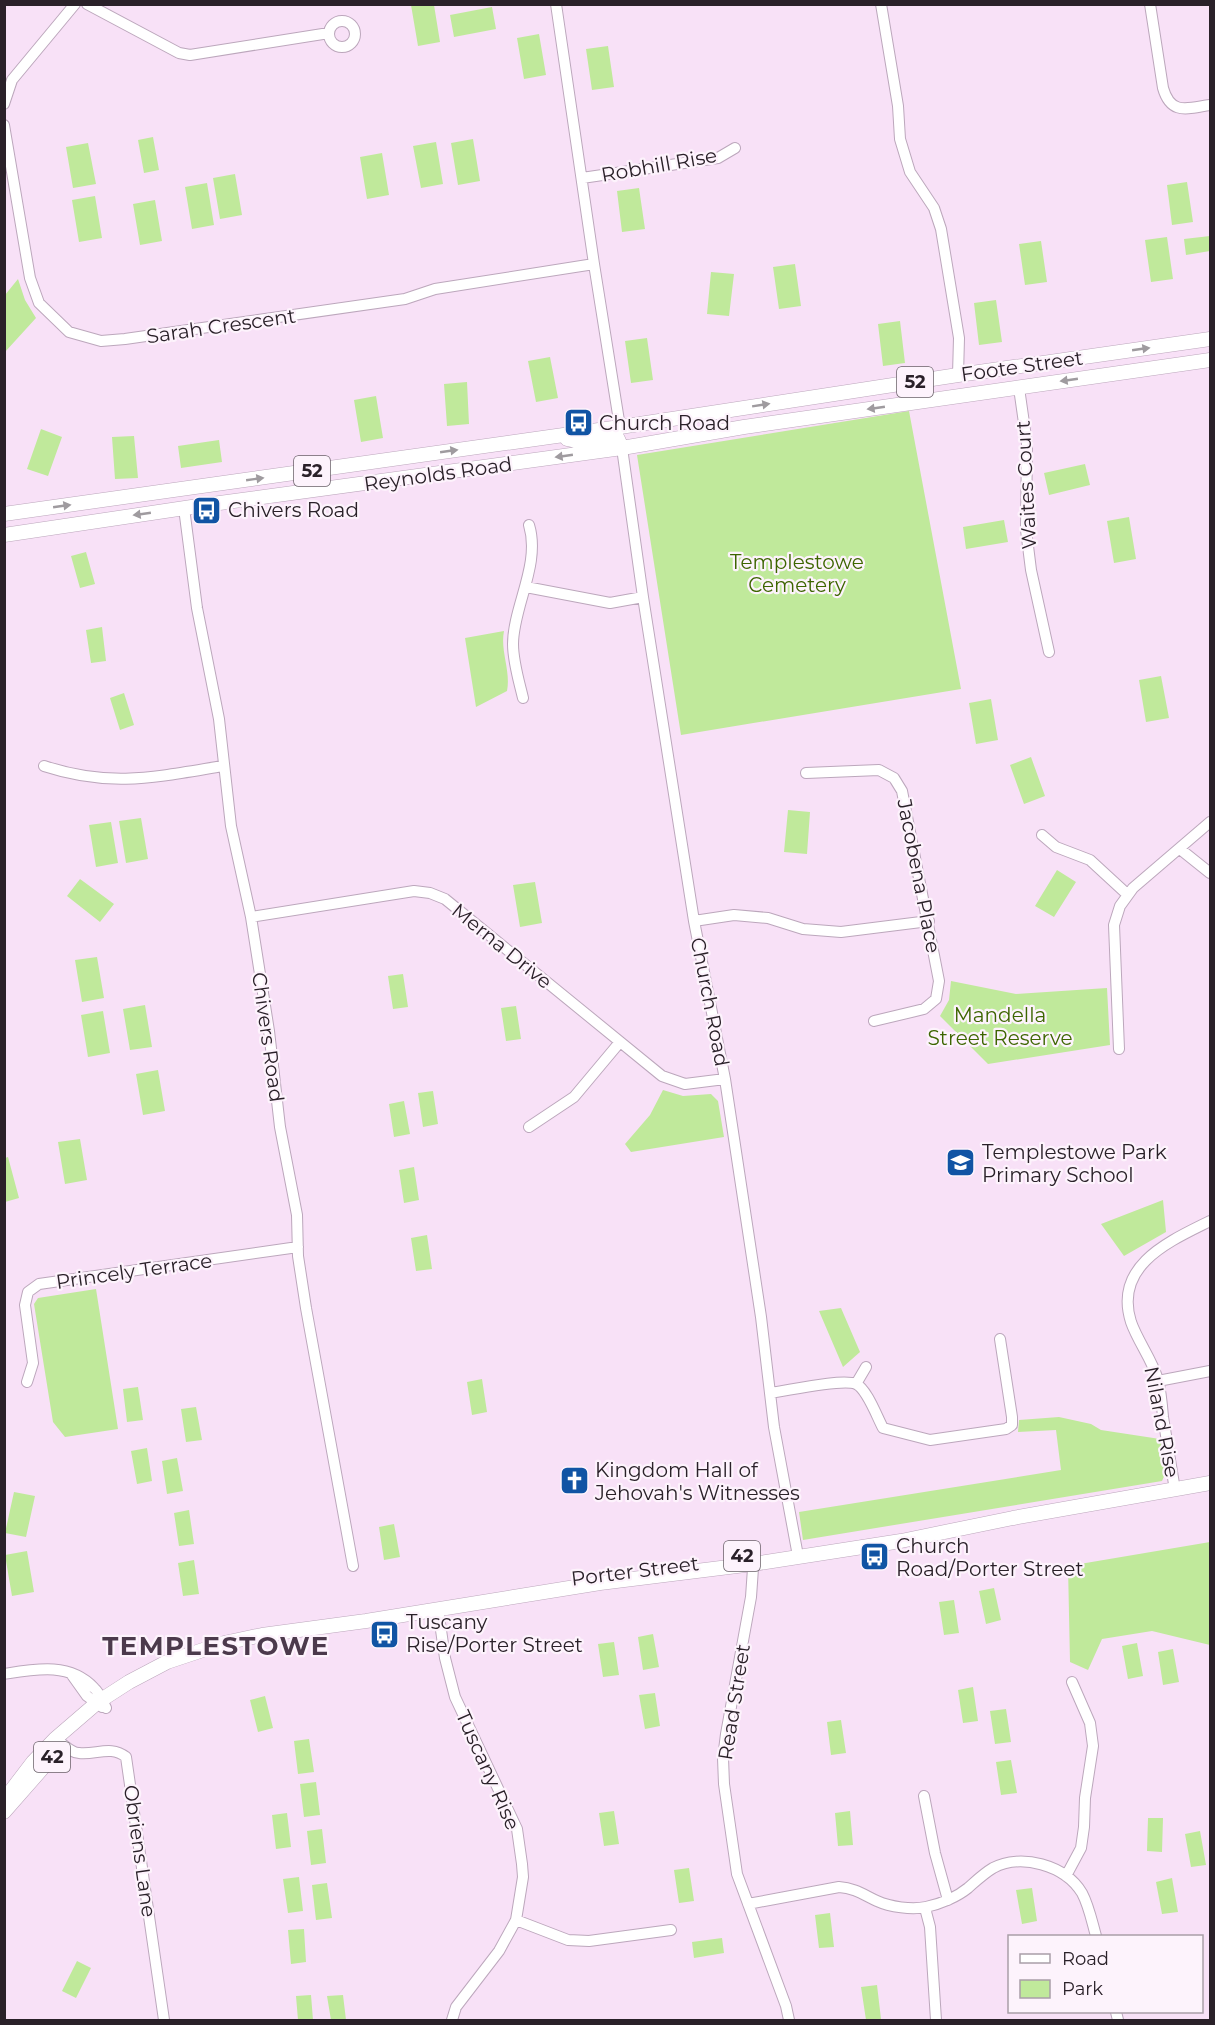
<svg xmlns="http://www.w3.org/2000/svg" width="1215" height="2025" viewBox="0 0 1215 2025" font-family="Montserrat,sans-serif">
	<rect width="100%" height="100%" fill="#f8e1f7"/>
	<path fill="#c0e99b" d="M 411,5 L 434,5 L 440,42 L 418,46 Z
		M 492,7 L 496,29 L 454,37 L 450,15 Z
		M 539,34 L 546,75 L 524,79 L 517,38 Z
		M 608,46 L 614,87 L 592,90 L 586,49 Z
		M 153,137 L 159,170 L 144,173 L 138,140 Z
		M 473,139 L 480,181 L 458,185 L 451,143 Z
		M 436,142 L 443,184 L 421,188 L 413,146 Z
		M 88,143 L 96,184 L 73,188 L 66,147 Z
		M 382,153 L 389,195 L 367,199 L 360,157 Z
		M 235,174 L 242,215 L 220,219 L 213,178 Z
		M 1187,182 L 1193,222 L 1172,225 L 1167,185 Z
		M 207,183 L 214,225 L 192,229 L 185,187 Z
		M 639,188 L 645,229 L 622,232 L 617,191 Z
		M 95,196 L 102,238 L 79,242 L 72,200 Z
		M 155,200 L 162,241 L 140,245 L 133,204 Z
		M 1210,236 L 1210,251 L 1186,255 L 1184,239 Z
		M 1167,237 L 1173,279 L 1151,282 L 1145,240 Z
		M 1041,241 L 1047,282 L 1025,285 L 1019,244 Z
		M 795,264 L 801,306 L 779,309 L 773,267 Z
		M 711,272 L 734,274 L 729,316 L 707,314 Z
		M 18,279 L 25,300 L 36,318 L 5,352 L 5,295 Z
		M 996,300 L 1002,342 L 979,345 L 974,303 Z
		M 900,321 L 905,363 L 883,366 L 878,324 Z
		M 647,338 L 653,380 L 631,383 L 625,341 Z
		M 550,357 L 558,398 L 536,402 L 528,361 Z
		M 467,382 L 469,424 L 447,426 L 444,384 Z
		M 376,396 L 383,438 L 361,442 L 354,400 Z
		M 909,411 L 961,689 L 681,735 L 637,455 Z
		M 41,429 L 62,437 L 48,476 L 27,469 Z
		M 134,436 L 138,478 L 115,479 L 112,437 Z
		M 219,440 L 222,462 L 181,468 L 178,446 Z
		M 1085,464 L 1090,485 L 1049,495 L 1044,473 Z
		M 1129,517 L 1136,559 L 1114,563 L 1107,521 Z
		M 1004,520 L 1008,542 L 966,549 L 963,527 Z
		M 86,552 L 95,584 L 80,588 L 71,556 Z
		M 102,627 L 106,661 L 91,663 L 86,630 Z
		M 504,631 C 500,651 511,671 507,691 L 476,707 L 465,638 Z
		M 1161,676 L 1169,718 L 1146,722 L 1139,680 Z
		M 124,693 L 134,725 L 120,730 L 110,698 Z
		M 991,699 L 998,740 L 976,744 L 969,703 Z
		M 1031,757 L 1045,796 L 1024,804 L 1010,765 Z
		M 788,810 L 810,812 L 807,854 L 784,852 Z
		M 141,818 L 148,859 L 126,863 L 119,821 Z
		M 111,822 L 118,863 L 96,867 L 89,825 Z
		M 1057,870 L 1076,882 L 1054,917 L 1035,906 Z
		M 80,879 L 114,904 L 100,922 L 67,896 Z
		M 535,882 L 542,923 L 520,927 L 513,885 Z
		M 97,957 L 104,998 L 82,1002 L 75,960 Z
		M 403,974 L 408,1007 L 393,1009 L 388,976 Z
		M 951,981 L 1016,994 L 1107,988 L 1110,1045 L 988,1064 L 940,1016 L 949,1000 Z
		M 145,1005 L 152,1047 L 130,1050 L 123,1009 Z
		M 516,1006 L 521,1039 L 506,1041 L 501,1008 Z
		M 103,1011 L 110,1053 L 88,1057 L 81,1015 Z
		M 158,1070 L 165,1111 L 143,1115 L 136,1074 Z
		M 663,1090 L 683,1096 L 711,1094 L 718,1101 L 724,1137 L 631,1152 L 625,1144 L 650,1115 Z
		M 433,1091 L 438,1124 L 423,1127 L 418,1093 Z
		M 404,1101 L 410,1134 L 394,1137 L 389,1104 Z
		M 80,1139 L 87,1180 L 65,1184 L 58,1142 Z
		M 8,1157 L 19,1198 L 5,1202 L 5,1158 Z
		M 414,1167 L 419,1200 L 404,1203 L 399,1170 Z
		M 1163,1200 L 1166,1232 L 1124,1256 L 1101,1224 Z
		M 427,1235 L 432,1269 L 416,1271 L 411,1238 Z
		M 96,1289 L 118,1429 L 65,1437 L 53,1422 L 34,1304 L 38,1298 Z
		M 841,1308 L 860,1352 L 843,1367 L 819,1311 Z
		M 482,1379 L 487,1412 L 472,1415 L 467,1382 Z
		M 138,1387 L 143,1420 L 127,1422 L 123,1389 Z
		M 196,1407 L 202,1440 L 186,1442 L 181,1409 Z
		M 1059,1417 L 1091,1424 L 1101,1430 L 1160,1439 L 1166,1472 L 1162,1481 L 803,1540 L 799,1512 L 1061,1470 L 1056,1430 L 1018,1432 L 1019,1420 Z
		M 147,1448 L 152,1481 L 137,1484 L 131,1451 Z
		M 177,1458 L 183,1491 L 167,1494 L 162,1461 Z
		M 14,1492 L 35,1496 L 26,1537 L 5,1533 Z
		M 189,1510 L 194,1544 L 179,1546 L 174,1513 Z
		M 394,1524 L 400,1557 L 384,1560 L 379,1527 Z
		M 1210,1542 L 1210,1645 L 1152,1631 L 1102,1639 L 1088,1670 L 1070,1662 L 1068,1566 Z
		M 27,1551 L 34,1592 L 12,1596 L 5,1555 Z
		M 194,1560 L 199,1594 L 183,1596 L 178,1563 Z
		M 994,1588 L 1001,1620 L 986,1624 L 979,1591 Z
		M 954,1600 L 959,1633 L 944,1635 L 939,1602 Z
		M 653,1634 L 659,1667 L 643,1670 L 638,1637 Z
		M 614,1642 L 619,1675 L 603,1677 L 598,1644 Z
		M 1137,1643 L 1143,1676 L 1128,1679 L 1122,1646 Z
		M 1173,1649 L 1179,1682 L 1163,1685 L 1158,1652 Z
		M 973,1687 L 978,1721 L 963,1723 L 958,1690 Z
		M 655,1693 L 660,1726 L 645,1729 L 639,1695 Z
		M 265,1696 L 273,1728 L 258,1732 L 250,1700 Z
		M 1006,1709 L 1011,1742 L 995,1744 L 990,1711 Z
		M 841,1720 L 846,1753 L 831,1755 L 827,1722 Z
		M 309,1739 L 314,1772 L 298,1774 L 294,1741 Z
		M 1011,1760 L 1017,1793 L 1001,1795 L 996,1762 Z
		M 316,1782 L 320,1815 L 304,1817 L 300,1784 Z
		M 614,1811 L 619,1844 L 604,1846 L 599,1813 Z
		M 850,1811 L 853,1845 L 838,1846 L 835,1813 Z
		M 287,1813 L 291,1847 L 276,1849 L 272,1815 Z
		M 1148,1818 L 1163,1818 L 1162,1852 L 1147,1851 Z
		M 322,1829 L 326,1863 L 311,1865 L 307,1831 Z
		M 1200,1831 L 1206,1865 L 1191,1867 L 1185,1834 Z
		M 689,1868 L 694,1901 L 679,1903 L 674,1870 Z
		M 299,1877 L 303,1911 L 288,1913 L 283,1879 Z
		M 1172,1878 L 1178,1912 L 1162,1914 L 1156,1882 Z
		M 327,1883 L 332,1918 L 316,1920 L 312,1885 Z
		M 1032,1888 L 1037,1921 L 1022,1924 L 1016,1890 Z
		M 830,1913 L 834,1947 L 819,1948 L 815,1915 Z
		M 304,1929 L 306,1962 L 291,1964 L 288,1930 Z
		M 722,1938 L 724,1953 L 694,1958 L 692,1942 Z
		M 77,1961 L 91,1968 L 76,1998 L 62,1991 Z
		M 877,1985 L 881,2019 L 866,2020 L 861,1987 Z
		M 311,1995 L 313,2020 L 298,2020 L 296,1996 Z
		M 343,1995 L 346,2020 L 331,2020 L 327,1996 Z"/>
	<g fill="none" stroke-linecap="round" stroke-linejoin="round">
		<defs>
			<path id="minor" d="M 87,4 L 179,53 L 190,55 L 329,33
				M 556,4 L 594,264 L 620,427
				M 881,4 L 898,106 L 900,139 L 910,172 L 934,208 L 941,229 L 959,338 L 958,375
				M 1150,4 L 1163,88 C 1171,116 1188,108 1210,105
				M329 34a13 13 0 1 1 26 0a13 13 0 1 1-26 0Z
				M 4,104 L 12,80 L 75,4
				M 4,125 L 30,278 L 39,303 L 69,332 L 101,341 L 125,339 L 405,299 L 435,289 L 594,264
				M 582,178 L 718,158 L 735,148
				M 1019,388 L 1027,444 L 1026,530 L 1031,570 L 1049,652
				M 622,448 L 643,597 L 694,921 L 725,1079 L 761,1317 L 774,1427 L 798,1556
				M 184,508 L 197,608 L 219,719 L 231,826 L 251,917 L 269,1031 L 280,1127 L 297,1215 L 298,1256 L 306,1308 L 353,1566
				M 526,587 L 610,603 L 643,597
				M 523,698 C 519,681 513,662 513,644 C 513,607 541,564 529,525
				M 44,766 C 111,788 156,777 223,766
				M 806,773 L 879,770 L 894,778 L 902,791 L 939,981 L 936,999 L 924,1009 L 874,1021
				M 1042,835 L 1056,847 L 1090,860 L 1128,895
				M 1180,849 L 1210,873
				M 251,917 L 414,891 L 430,893 L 445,899 L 662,1076 L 685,1084 L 725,1079
				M 694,921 L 734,915 L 768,918 L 803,929 L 841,932 L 929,921
				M 1119,1049 L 1114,925 L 1120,906 L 1133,888 L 1210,822
				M 529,1127 L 574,1097 L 620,1042
				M 1158,1381 L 1210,1371
				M 27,1382 L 33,1363 L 25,1305 L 28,1292 L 39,1284 L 298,1247
				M 856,1384 L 866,1367
				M 770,1393 C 787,1391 842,1378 856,1384 C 867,1389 877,1417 883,1428 L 930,1440 L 1006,1429 L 1012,1425 L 1012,1417 L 1000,1339
				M 1175,1490 C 1171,1465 1167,1441 1163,1417 C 1162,1405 1161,1392 1158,1380 C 1152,1359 1138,1342 1131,1322 C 1113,1265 1170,1241 1210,1221
				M 754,1554 L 751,1597 L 726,1734 L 723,1758 L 724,1784 L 737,1874 L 786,2006 L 789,2020
				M 438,1609 L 445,1658 L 455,1697 L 517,1829 L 522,1864 L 523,1877 L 516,1920 L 499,1951 L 456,2007 L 452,2020
				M 4,1674 C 35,1669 70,1662 94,1688 C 100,1693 103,1702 106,1708
				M 72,1675 L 87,1696 L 102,1707
				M 58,1741 C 65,1745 71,1753 79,1753 C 96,1755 111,1745 126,1757 L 164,2020
				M 924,1796 L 935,1853 L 948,1900
				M 1066,1876 L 1081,1848 L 1084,1827 L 1085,1798 L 1093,1746 L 1090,1723 L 1072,1682
				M 748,1904 L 839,1887 C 855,1888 864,1895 877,1901 C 890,1907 912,1910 926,1907 C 940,1904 957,1897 968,1888 C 976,1881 983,1874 993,1868 C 1021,1853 1065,1865 1082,1893 C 1089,1906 1092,1922 1096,1936
				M 925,1908 L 930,1927 L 936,2020
				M 516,1920 L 568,1940 L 589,1941 L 671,1930
				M 1116,2012 L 1118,2020"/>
			<path id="major" d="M 567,439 L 581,442 L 618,439 L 622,448
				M 4,514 L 620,427 L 958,375 L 1210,339
				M 4,535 L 205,505 L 622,448 L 744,427 L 1210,360
				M 4,1800 L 33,1762 L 55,1739 L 98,1702 L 129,1682 L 167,1662 L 224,1643 L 262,1635 L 366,1621 L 600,1583 L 753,1564 L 901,1541 L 1013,1518 L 1210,1483
				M 4,1812 L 61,1747"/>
		</defs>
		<use href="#minor" stroke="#bca7bc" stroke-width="12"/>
		<use href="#major" stroke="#bca7bc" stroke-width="15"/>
		<use href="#minor" stroke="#fff" stroke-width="10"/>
		<use href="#major" stroke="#fff" stroke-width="14"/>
	</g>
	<defs><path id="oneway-solid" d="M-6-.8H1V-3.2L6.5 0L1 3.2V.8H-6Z" transform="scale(1.5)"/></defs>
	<g fill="#9f9b9f">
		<use href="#oneway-solid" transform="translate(1141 349) rotate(-8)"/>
		<use href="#oneway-solid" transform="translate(1069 380) rotate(172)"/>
		<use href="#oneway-solid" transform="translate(761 405) rotate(-9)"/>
		<use href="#oneway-solid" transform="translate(876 408) rotate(172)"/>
		<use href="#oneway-solid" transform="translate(449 451) rotate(-8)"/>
		<use href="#oneway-solid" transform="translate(564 456) rotate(172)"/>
		<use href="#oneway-solid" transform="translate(255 479) rotate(-8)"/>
		<use href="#oneway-solid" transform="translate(62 506) rotate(-8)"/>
		<use href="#oneway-solid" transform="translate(142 514) rotate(172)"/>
	</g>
	<defs>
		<symbol id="bus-square" viewBox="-11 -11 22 22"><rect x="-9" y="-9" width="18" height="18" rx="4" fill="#1154a4" stroke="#fdf3fc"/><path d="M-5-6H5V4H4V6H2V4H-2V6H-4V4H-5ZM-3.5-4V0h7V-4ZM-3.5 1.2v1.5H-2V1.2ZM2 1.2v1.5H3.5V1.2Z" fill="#fff"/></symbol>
		<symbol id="school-square" viewBox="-11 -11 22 22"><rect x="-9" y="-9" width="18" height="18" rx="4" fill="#1154a4" stroke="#fdf3fc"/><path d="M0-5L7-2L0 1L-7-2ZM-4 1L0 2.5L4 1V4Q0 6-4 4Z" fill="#fff"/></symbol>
		<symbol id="church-square" viewBox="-11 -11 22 22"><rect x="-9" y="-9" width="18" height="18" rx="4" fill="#1154a4" stroke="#fdf3fc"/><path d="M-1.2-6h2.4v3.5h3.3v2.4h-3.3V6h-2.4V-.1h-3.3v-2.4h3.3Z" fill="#fff"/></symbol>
	</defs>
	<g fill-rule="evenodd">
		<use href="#bus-square" x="562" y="406" width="33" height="33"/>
		<use href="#bus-square" x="190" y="494" width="33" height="33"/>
		<use href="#school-square" x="944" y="1146" width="33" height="33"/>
		<use href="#church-square" x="558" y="1464" width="33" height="33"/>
		<use href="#bus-square" x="858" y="1540" width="33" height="33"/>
		<use href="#bus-square" x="368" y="1618" width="33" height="33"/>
	</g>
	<g text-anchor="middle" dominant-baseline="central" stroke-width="4.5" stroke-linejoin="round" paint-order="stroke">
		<g fill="#fdf3fc" stroke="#696068" stroke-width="1.5">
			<rect x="897" y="367" width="36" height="30" rx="4.5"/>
			<rect x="294" y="456" width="36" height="30" rx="4.5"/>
			<rect x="724" y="1541" width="36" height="30" rx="4.5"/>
			<rect x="34" y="1742" width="36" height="30" rx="4.5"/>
		</g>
		<g font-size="18" font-weight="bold" fill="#2a2129">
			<text x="915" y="382">52</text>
			<text x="312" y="471">52</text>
			<text x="742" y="1556">42</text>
			<text x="52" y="1757">42</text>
		</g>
		<g font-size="20" fill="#2a2129" stroke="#fdf3fc">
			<text transform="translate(659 165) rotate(-10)">Robhill Rise</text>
			<text transform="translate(221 326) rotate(-8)">Sarah Crescent</text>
			<text transform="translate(1022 366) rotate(-8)">Foote Street</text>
			<text transform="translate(438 474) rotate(-8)">Reynolds Road</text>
			<text transform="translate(1026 485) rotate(-93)">Waites Court</text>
			<text transform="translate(919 876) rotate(79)">Jacobena Place</text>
			<text transform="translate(502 946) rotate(39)">Merna Drive</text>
			<text transform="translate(710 1002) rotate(79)">Church Road</text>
			<text transform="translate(268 1037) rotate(82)">Chivers Road</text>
			<text transform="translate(134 1271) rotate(-8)">Princely Terrace</text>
			<text transform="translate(1162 1422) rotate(79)">Niland Rise</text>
			<text transform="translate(635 1571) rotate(-7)">Porter Street</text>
			<text transform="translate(734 1702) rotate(-81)">Read Street</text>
			<text transform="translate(488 1770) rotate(66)">Tuscany Rise</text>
			<text transform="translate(140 1851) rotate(82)">Obriens Lane</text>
		</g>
		<g font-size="20" fill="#2a2129" stroke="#fdf3fc" text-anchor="start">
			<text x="599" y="423">Church Road</text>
			<text x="228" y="510">Chivers Road</text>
			<text x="982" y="1152">Templestowe Park<tspan x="982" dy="23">Primary School</tspan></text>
			<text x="595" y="1470">Kingdom Hall of<tspan x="595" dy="23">Jehovah's Witnesses</tspan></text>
			<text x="896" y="1546">Church<tspan x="896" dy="23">Road/Porter Street</tspan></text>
			<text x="406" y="1622">Tuscany<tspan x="406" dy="23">Rise/Porter Street</tspan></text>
		</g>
		<g font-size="20" fill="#3d6500" stroke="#fdf3fc">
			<text x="797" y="562">Templestowe<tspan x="797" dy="23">Cemetery</tspan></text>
			<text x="1000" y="1015">Mandella<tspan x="1000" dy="23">Street Reserve</tspan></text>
		</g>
		<g font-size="26" font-weight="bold" letter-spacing="1.5" fill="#4c3a4c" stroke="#fdf3fc">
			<text x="216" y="1646">TEMPLESTOWE</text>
		</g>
	</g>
	<rect width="1215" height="2025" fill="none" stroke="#2a2129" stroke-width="12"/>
	<rect x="1008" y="1935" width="195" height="78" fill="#fdf3fc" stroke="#a99fa8" stroke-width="1.5"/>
	<rect x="1020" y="1954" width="30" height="9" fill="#ffffff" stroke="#a99fa8" stroke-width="1.5"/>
	<text x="1062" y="1965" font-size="18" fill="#2a2129">Road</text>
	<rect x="1020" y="1980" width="30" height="18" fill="#c0e99b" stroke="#a99fa8" stroke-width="1.5"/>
	<text x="1062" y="1995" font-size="18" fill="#2a2129">Park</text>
</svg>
